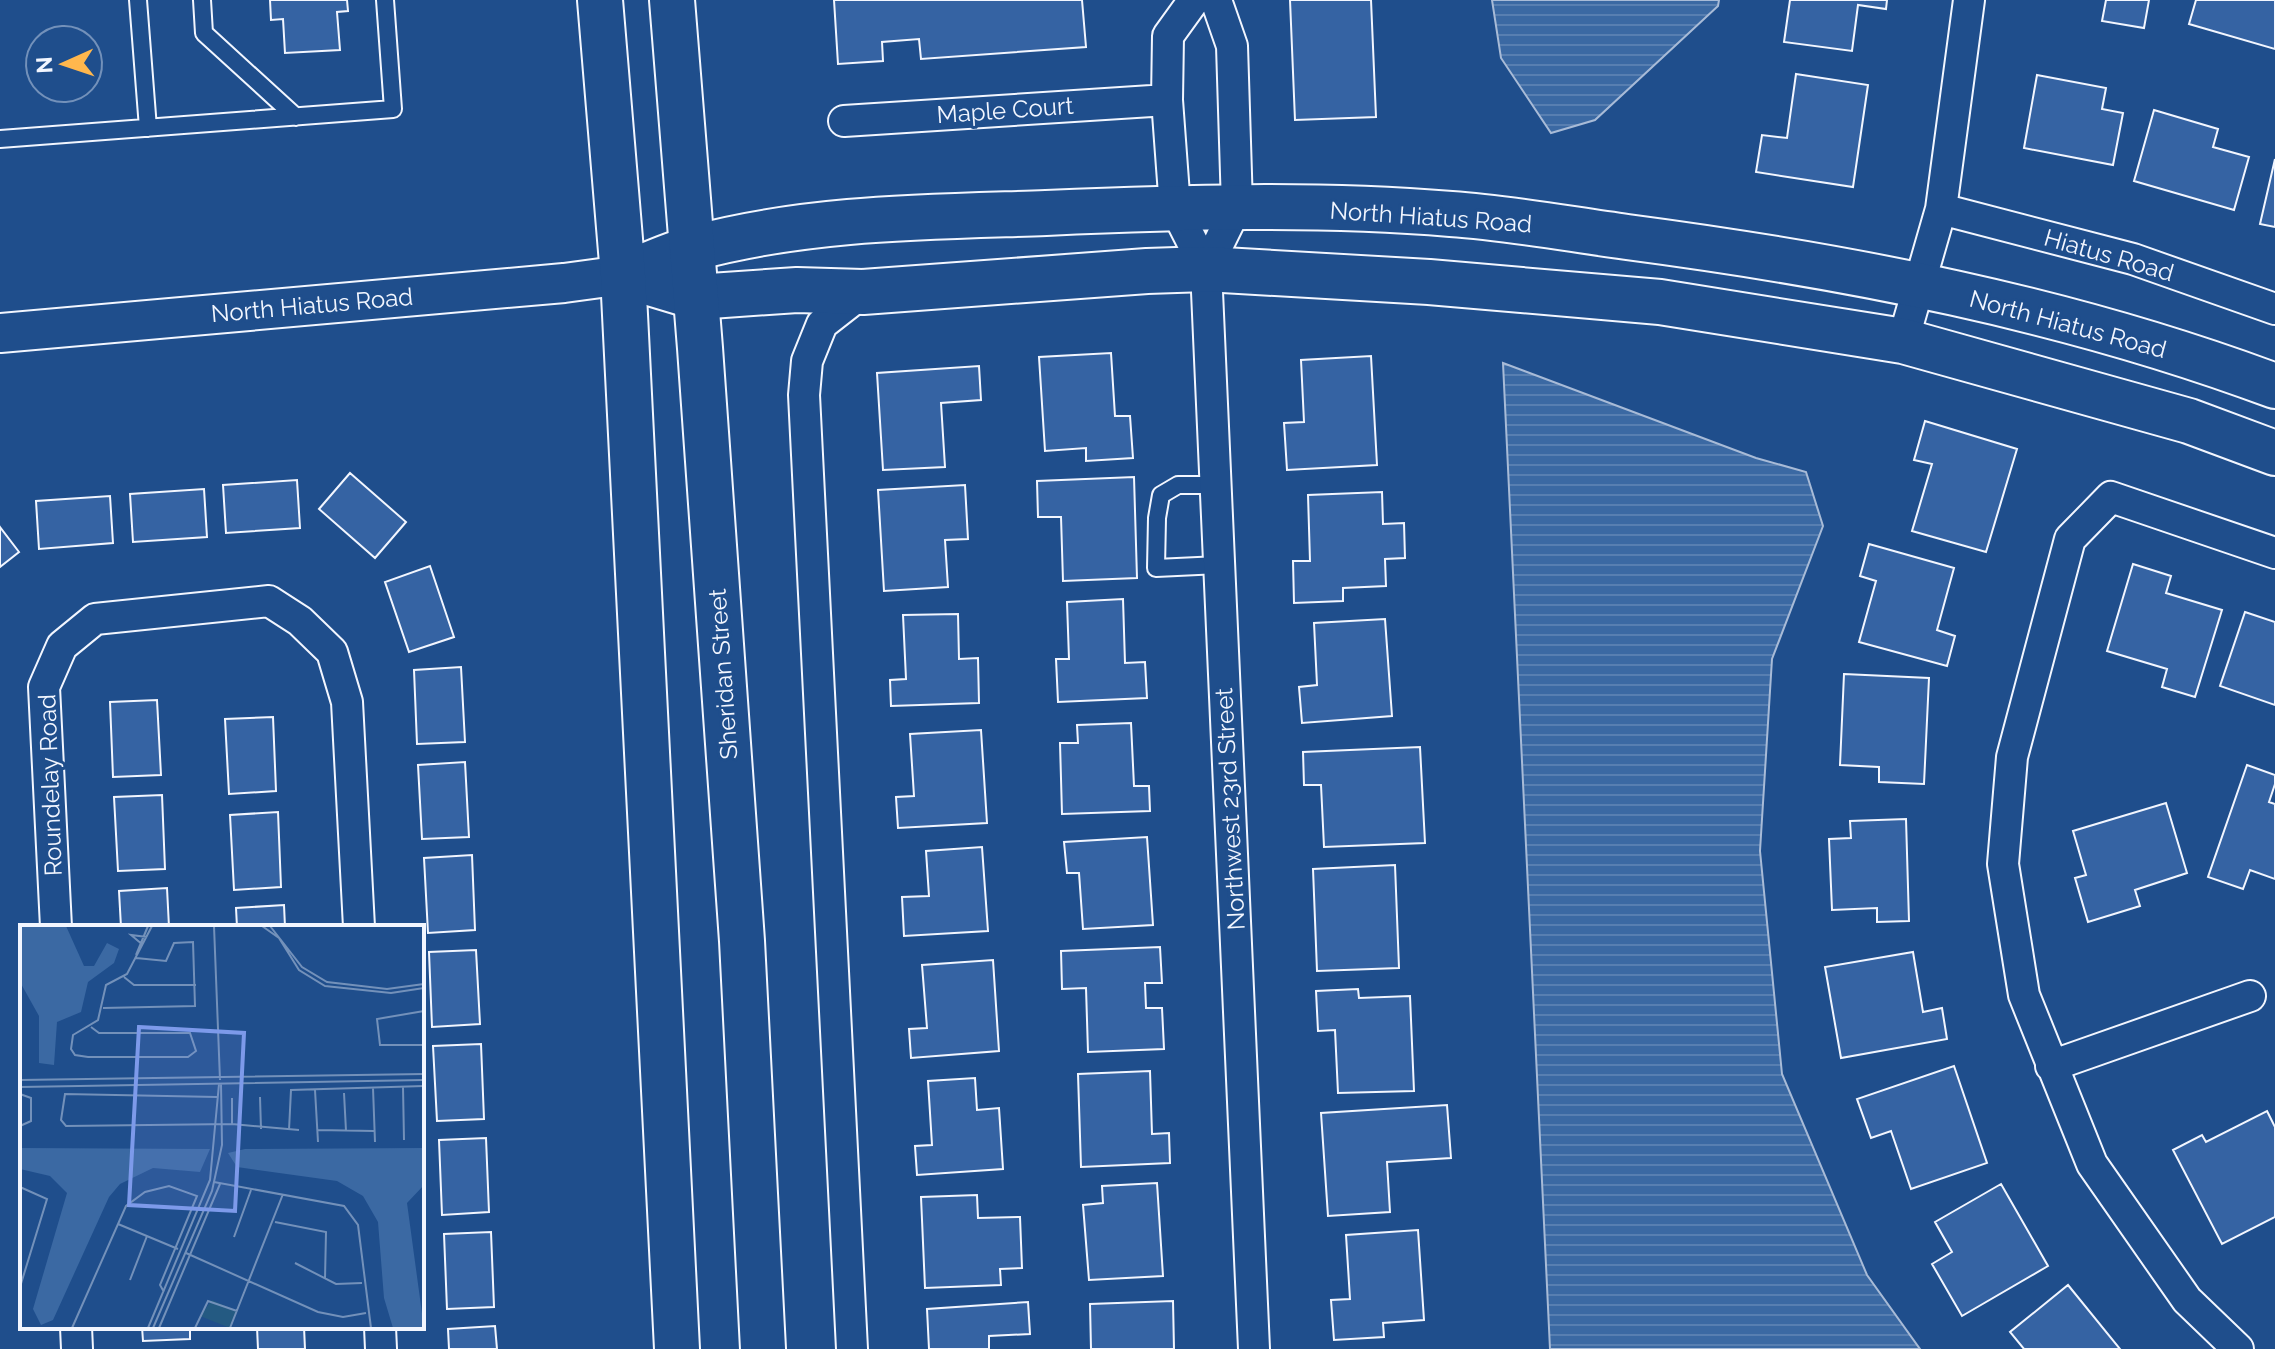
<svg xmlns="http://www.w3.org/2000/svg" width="2275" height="1349" viewBox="0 0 2275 1349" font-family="Raleway,sans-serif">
	<defs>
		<pattern id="water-rules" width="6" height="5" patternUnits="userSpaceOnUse" patternTransform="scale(2)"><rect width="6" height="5" fill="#3b69a3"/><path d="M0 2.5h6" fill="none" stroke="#587fb1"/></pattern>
	</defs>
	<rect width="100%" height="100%" fill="#1f4e8c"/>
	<path fill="url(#water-rules)" stroke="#a8bbd7" stroke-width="2" d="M 1492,0 L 1719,0 L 1718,6 L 1595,120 L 1551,133 L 1501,58 Z
		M 1503,363 L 1756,458 L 1806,472 L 1823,526 L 1772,659 L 1760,851 L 1782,1074 L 1867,1275 L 1920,1349 L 1550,1349 Z"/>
	<path fill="#3563a3" stroke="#f2f6ff" stroke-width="2" d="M 270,0 L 347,0 L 348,11 L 337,12 L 340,50 L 285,53 L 283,19 L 271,20 Z
		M 834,0 L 1082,0 L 1086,47 L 921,59 L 919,39 L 882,42 L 883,61 L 838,64 Z
		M 1290,0 L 1371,0 L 1376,117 L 1295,120 Z
		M 1790,0 L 1887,0 L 1886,9 L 1858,5 L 1852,51 L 1784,42 Z
		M 2106,0 L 2149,0 L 2144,28 L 2102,21 Z
		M 2196,0 L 2275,0 L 2275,49 L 2189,24 Z
		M 1796,74 L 1868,85 L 1853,187 L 1756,172 L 1762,135 L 1787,138 Z
		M 2037,75 L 2106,88 L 2102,109 L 2123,113 L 2113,165 L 2024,148 Z
		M 2154,110 L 2218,129 L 2213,147 L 2249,157 L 2234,210 L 2134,181 Z
		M 2275,159 L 2275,227 L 2260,224 Z
		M 1111,353 L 1115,416 L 1130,416 L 1133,458 L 1086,461 L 1086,448 L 1045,451 L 1039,357 Z
		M 1371,356 L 1377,465 L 1287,470 L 1284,423 L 1304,422 L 1301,360 Z
		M 979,366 L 981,400 L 941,403 L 945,467 L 883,470 L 877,373 Z
		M 1925,421 L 2017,449 L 1986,552 L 1912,531 L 1932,464 L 1914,460 Z
		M 350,473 L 406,522 L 375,558 L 319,509 Z
		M 1134,477 L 1137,578 L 1063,581 L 1061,517 L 1038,517 L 1037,481 Z
		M 297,480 L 300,528 L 226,533 L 223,485 Z
		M 965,485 L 968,539 L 945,540 L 948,587 L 884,591 L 878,490 Z
		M 204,489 L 207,537 L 133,542 L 130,494 Z
		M 1382,492 L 1383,524 L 1404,523 L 1405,558 L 1385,559 L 1386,586 L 1343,588 L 1343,601 L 1294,603 L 1293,561 L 1310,561 L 1308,495 Z
		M 110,496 L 113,543 L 39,549 L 36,501 Z
		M 0,527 L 19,552 L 0,567 Z
		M 1869,544 L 1954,568 L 1937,630 L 1955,636 L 1947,666 L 1859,642 L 1876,581 L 1860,576 Z
		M 2133,564 L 2171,576 L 2166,593 L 2222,610 L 2195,697 L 2162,687 L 2167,669 L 2107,651 Z
		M 430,566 L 454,637 L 409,652 L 385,582 Z
		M 1123,599 L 1125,663 L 1145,662 L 1147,698 L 1058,702 L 1056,659 L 1069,659 L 1067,602 Z
		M 2245,612 L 2275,622 L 2275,705 L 2220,686 Z
		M 958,614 L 959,659 L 978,658 L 979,703 L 891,706 L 890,680 L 906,679 L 903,615 Z
		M 1385,619 L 1392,716 L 1302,723 L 1299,687 L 1317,685 L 1314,623 Z
		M 461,667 L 465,742 L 417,744 L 414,670 Z
		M 1844,674 L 1929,678 L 1924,784 L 1879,782 L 1879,767 L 1840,765 Z
		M 157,700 L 161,775 L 113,777 L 110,702 Z
		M 273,717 L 276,791 L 229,794 L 225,719 Z
		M 1131,723 L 1134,786 L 1149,786 L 1150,811 L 1062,814 L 1060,743 L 1078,743 L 1077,725 Z
		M 981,730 L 987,823 L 898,828 L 896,797 L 914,796 L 910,734 Z
		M 1420,747 L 1425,843 L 1324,847 L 1321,785 L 1304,785 L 1303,752 Z
		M 465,762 L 469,837 L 422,839 L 418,765 Z
		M 2247,765 L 2275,775 L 2275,784 L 2269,802 L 2275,804 L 2275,879 L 2250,870 L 2243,889 L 2208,877 Z
		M 162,795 L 165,869 L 118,871 L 114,797 Z
		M 2166,803 L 2187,873 L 2135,890 L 2140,906 L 2088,922 L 2075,878 L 2086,875 L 2073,831 Z
		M 278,812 L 281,887 L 234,890 L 230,815 Z
		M 1906,819 L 1909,921 L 1877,922 L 1877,908 L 1832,910 L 1829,839 L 1851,838 L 1850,821 Z
		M 1147,837 L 1153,925 L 1083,929 L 1079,873 L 1067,873 L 1064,842 Z
		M 982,847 L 988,931 L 904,936 L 902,897 L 929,896 L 926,851 Z
		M 472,855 L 475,930 L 428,933 L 424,858 Z
		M 1395,865 L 1399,968 L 1317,971 L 1313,869 Z
		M 167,888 L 169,927 L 121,927 L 119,891 Z
		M 284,905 L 285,927 L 237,927 L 236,908 Z
		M 1160,947 L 1162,983 L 1145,983 L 1146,1008 L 1162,1008 L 1164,1049 L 1088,1052 L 1086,988 L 1062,989 L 1061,951 Z
		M 476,950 L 480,1024 L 432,1027 L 429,952 Z
		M 1913,952 L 1923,1012 L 1942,1008 L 1947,1039 L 1841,1058 L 1825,967 Z
		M 993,960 L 999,1051 L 911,1058 L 909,1029 L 927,1028 L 922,965 Z
		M 1358,989 L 1359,998 L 1410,996 L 1414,1091 L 1338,1093 L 1335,1030 L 1318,1031 L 1316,991 Z
		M 481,1044 L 484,1119 L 437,1121 L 433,1046 Z
		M 1954,1066 L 1987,1163 L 1911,1189 L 1891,1131 L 1871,1138 L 1857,1099 Z
		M 1150,1071 L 1152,1134 L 1169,1133 L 1170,1163 L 1081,1167 L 1078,1074 Z
		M 975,1078 L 977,1110 L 999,1108 L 1003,1169 L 917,1175 L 915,1146 L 932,1145 L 928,1081 Z
		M 1447,1105 L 1451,1158 L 1387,1162 L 1390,1212 L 1328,1216 L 1321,1113 Z
		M 2267,1111 L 2275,1127 L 2275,1217 L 2222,1244 L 2173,1150 L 2202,1135 L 2206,1142 Z
		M 486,1138 L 489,1212 L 442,1215 L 439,1140 Z
		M 1157,1183 L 1163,1276 L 1089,1280 L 1083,1205 L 1103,1203 L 1102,1186 Z
		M 2001,1184 L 2048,1266 L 1962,1316 L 1932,1264 L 1952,1252 L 1935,1222 Z
		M 977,1195 L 978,1218 L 1020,1217 L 1022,1268 L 1000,1269 L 1001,1285 L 925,1288 L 921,1197 Z
		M 1418,1230 L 1424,1320 L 1383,1323 L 1384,1337 L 1334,1340 L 1331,1300 L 1350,1299 L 1346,1235 Z
		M 491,1232 L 494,1307 L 447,1309 L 444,1234 Z
		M 2068,1285 L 2120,1349 L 2024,1349 L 2010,1332 Z
		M 1173,1301 L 1174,1349 L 1091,1349 L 1090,1304 Z
		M 1028,1302 L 1030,1334 L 989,1336 L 989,1349 L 929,1349 L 927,1309 Z
		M 495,1326 L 497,1349 L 449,1349 L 448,1329 Z
		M 142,1327 L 190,1327 L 190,1339 L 143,1341 Z
		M 257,1327 L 304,1327 L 305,1349 L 258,1349 Z"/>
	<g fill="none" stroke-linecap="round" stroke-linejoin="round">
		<defs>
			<path id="service" d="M 138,0 L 148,128
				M 202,0 L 204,33 L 296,117
				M 0,139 L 393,109 L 385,0
				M 1215,485 L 1178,485 L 1161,495 L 1157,518 L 1156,568 L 1219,565"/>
			<path id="minor" d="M 1194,0 L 1168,36 L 1167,100 L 1175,208 L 1206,269 L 1254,1349
				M 844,121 L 1167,100
				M 1941,209 L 2133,259 L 2275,309
				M 1206,269 L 1237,206 L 1232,46 L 1216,0
				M 1903,341 L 1941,209 L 1969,0
				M 56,927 L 44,687 L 62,646 L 95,619 L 269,601 L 300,621 L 332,652 L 347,702 L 359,927
				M 2051,1066 L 2250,996
				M 76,1327 L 77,1349
				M 380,1327 L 381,1349
				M 852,1349 L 804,395 L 807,361 L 822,324 L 863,292
				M 2238,1349 L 2187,1300 L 2092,1164 L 2024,995 L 2003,864 L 2012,757 L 2070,539 L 2111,497 L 2275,553"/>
			<path id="tertiary" d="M 0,333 L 564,283 L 623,275"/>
			<path id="secondary" d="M 623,275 C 646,266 670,254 694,248 C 809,217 928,217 1046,213 C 1181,207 1316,203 1451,214 C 1510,218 1568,229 1627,237 C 1847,266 2066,308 2275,386
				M 623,275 L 696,297 L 797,290 L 863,292 L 1147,271 L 1206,269 L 1429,282 L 1660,302 L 1903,341 L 2189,421 L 2275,453"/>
			<path id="primary" d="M 600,0 L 623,275 L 677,1349
				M 672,0 L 700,348 L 742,941 L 763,1349"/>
		</defs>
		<use href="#service" stroke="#f2f6ff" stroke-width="20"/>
		<use href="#minor" stroke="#f2f6ff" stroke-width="34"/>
		<use href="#tertiary" stroke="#f2f6ff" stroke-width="42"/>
		<use href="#secondary" stroke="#f2f6ff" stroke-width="48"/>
		<use href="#primary" stroke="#f2f6ff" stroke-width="48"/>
		<use href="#service" stroke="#1f4e8c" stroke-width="16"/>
		<use href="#minor" stroke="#1f4e8c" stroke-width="30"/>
		<use href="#tertiary" stroke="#1f4e8c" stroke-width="38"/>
		<use href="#secondary" stroke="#1f4e8c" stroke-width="44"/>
		<use href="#primary" stroke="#1f4e8c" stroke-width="44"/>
	</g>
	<g text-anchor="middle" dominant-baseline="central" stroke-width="6" stroke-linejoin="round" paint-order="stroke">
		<g font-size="24" fill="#f2f6ff" stroke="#1f4e8c">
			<text transform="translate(1005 110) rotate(-4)">Maple Court</text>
			<text transform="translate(1431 217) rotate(4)">North Hiatus Road</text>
			<text transform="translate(2109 255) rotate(16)">Hiatus Road</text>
			<text transform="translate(312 305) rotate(-5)">North Hiatus Road</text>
			<text transform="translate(2068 324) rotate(15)">North Hiatus Road</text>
			<text transform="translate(723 674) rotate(-94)">Sheridan Street</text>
			<text transform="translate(50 785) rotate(-92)">Roundelay Road</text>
			<text transform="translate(1230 809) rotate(-93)">Northwest 23rd Street</text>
		</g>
	</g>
	<g transform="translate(20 925)">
		<rect width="404" height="404" fill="#1f4e8c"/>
		<path d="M 192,375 L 217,386 L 210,403 L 180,391 Z" fill="#245a82"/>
		<path d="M 0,1 L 46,1 L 64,41 L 74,41 L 87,18 L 99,24 L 94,38 L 68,57 L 61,87 L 37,97 L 34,140 L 19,138 L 19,91 L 0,57 ZM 0,223 L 190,224 L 180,247 L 133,243 L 100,259 L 89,272 L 33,395 L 21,400 L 13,384 L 47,268 L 30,251 L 0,244 ZM 404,223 L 404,260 L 387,278 L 404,403 L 373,403 L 364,373 L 358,297 L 343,271 L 317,256 L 217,242 L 208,228 L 225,224 Z" fill="#3b69a3"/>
		<path fill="none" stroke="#7391ba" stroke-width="2" d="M 194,1 L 200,155M 242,1 L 259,13 L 279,45 L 305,61 L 371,68 L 404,63M 250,1 L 282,42 L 307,57 L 367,64 L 404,59M 123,20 L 111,10 L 127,12M 116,30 L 128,1M 104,52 L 114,60 L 176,60M 83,83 L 175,81 L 173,17 L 154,18 L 146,36 L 116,33M 404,86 L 357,94 L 360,120 L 404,120M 71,102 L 79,108 L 170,108 L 176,126 L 168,132 L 68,132 L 55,130 L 51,124 L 53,110 L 78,95 L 86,60 L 107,49 L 132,1M 0,155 L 404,149M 0,162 L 404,155M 383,162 L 384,215M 353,163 L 355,217M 295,165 L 298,217M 324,168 L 326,206M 0,169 L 11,173 L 11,196 L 0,201M 197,172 L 45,169 L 41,195 L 46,201 L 212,199 L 279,205M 240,172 L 241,204M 212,173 L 212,199M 269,205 L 271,165 L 404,161M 297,205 L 354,206M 194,257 L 324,281 L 338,300 L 351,403M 0,262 L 27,274 L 0,362M 255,297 L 306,307 L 305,354M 98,299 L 158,324M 214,312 L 231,265M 166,328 L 298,387 L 323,392 L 346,388M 275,338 L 316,359 L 342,358M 110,355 L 127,311M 52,403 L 106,281 L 125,267 L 149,261 L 177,271 L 140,360 L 144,367M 128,403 L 190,255 L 199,159M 133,403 L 192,266 L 202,220 L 201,159M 139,403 L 200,259M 175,403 L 188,376 L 217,386M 210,403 L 263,269"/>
		<path fill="#7d9aea" fill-opacity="0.15" stroke="#7d9aea" stroke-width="4" d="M 119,102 L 224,108 L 215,286 L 109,280 Z"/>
		<rect width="404" height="404" fill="none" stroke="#f2f6ff" stroke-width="4"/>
	</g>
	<g transform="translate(64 64) rotate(267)"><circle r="38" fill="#1f4e8c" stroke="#7391ba" stroke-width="2"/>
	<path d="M0-6L14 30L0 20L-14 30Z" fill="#ffb74d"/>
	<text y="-12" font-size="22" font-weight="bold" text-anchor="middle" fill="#f2f6ff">N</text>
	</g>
</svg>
